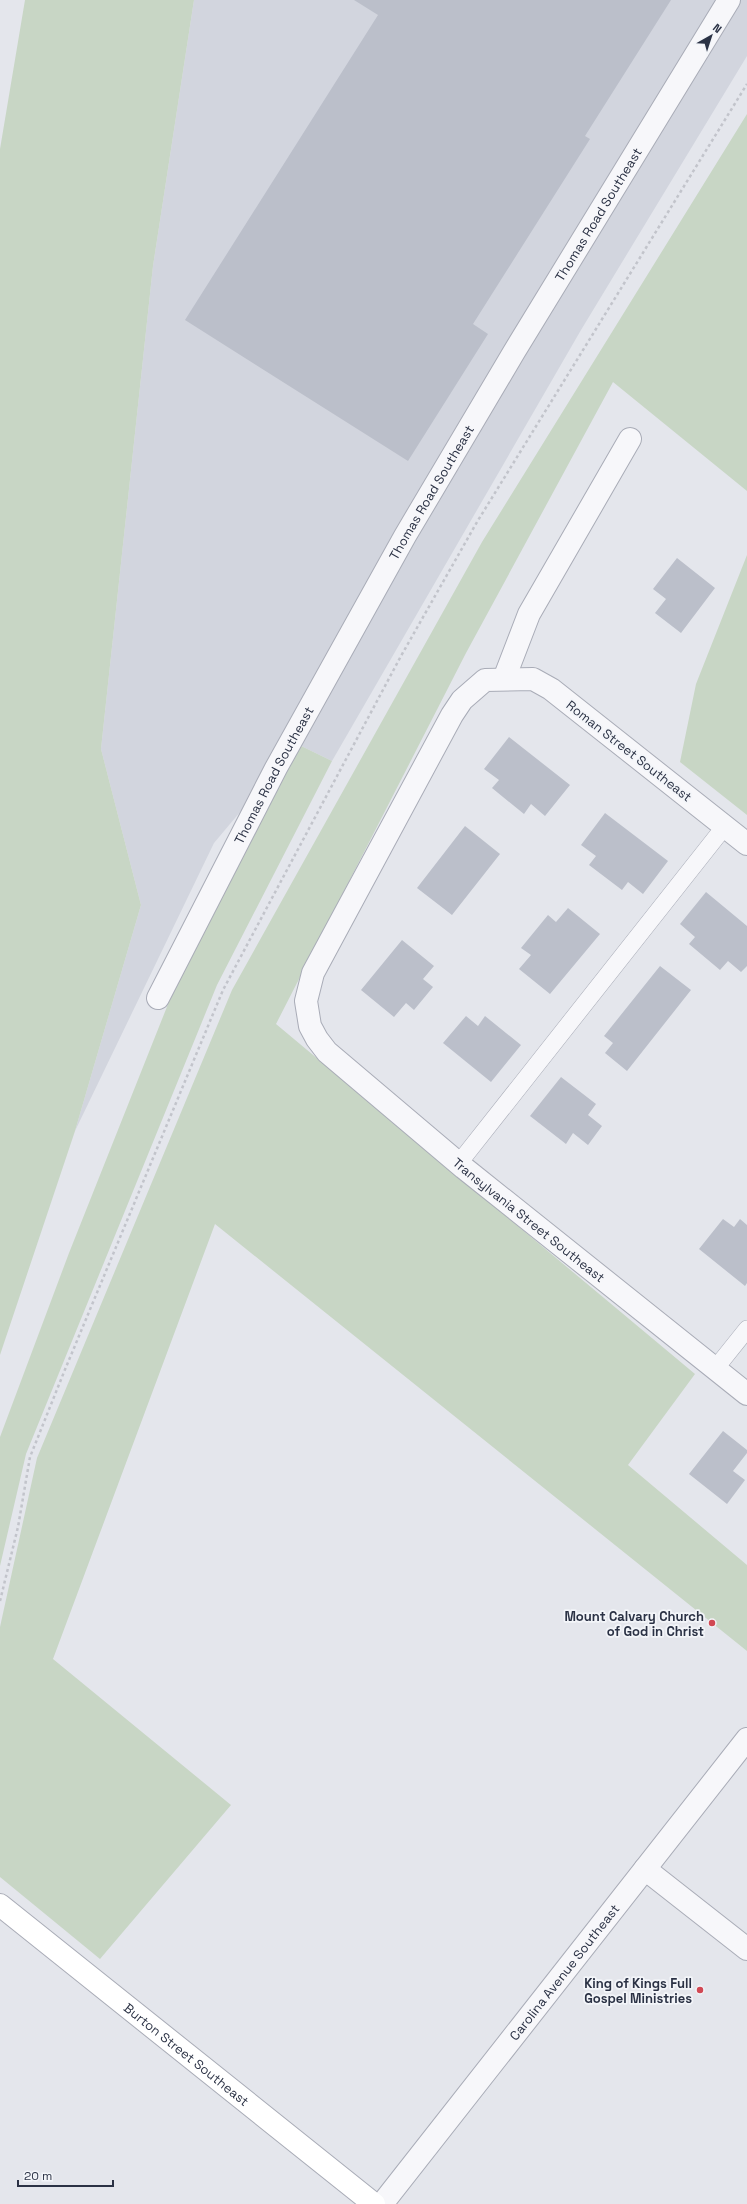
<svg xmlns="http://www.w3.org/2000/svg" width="747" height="2204" viewBox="0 0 747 2204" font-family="'Space Grotesk',sans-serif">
	<rect width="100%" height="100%" fill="#e4e6ec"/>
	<path fill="#d2d5de" d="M 194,0 L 747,0 L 747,56 L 581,330 L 332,761 L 297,744 L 214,843 L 75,1131 L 141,905 L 101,749 L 153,266 Z"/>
	<path fill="#c8d6c5" d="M 25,0 L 194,0 L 153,266 L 101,749 L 141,905 L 75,1131 L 0,1355 L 0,149 Z
		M 747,114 L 747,491 L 613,382 L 466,653 L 276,1024 L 695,1374 L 628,1465 L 747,1565 L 747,1651 L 215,1224 L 53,1659 L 231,1805 L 100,1959 L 0,1877 L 0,1627 L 37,1458 L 232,990 L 482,542 Z
		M 747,555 L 747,815 L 680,762 L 696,684 Z
		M 297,744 L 332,761 L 217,985 L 26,1454 L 0,1566 L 0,1437 L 69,1253 L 182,969 Z"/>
	<path fill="#bbbfca" d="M 354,0 L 671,0 L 585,136 L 590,139 L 473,324 L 488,334 L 408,461 L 185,320 L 378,15 Z
		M 677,558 L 715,588 L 681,633 L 655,613 L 666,599 L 653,589 Z
		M 509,737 L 570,785 L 545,816 L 531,804 L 524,814 L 492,788 L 499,780 L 484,769 Z
		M 605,813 L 668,861 L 643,894 L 628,882 L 622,890 L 589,865 L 596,856 L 581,845 Z
		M 465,826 L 500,854 L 452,915 L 417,888 Z
		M 706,892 L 747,926 L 747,966 L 741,972 L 728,961 L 720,970 L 689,944 L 695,937 L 680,924 Z
		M 568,908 L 600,934 L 550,994 L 519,969 L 531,955 L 521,948 L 548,915 L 556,922 Z
		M 402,940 L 434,966 L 423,979 L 433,987 L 414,1010 L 406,1003 L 394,1017 L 361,990 Z
		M 660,966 L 691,990 L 627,1071 L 605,1053 L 613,1043 L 604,1036 Z
		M 466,1016 L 478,1026 L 485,1016 L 521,1045 L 491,1082 L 443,1043 Z
		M 561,1077 L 596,1104 L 588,1115 L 602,1126 L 588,1145 L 573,1133 L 566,1144 L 530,1116 Z
		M 723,1219 L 734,1227 L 740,1219 L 747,1225 L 747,1283 L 745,1286 L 699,1249 Z
		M 723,1431 L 747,1450 L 747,1453 L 733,1471 L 745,1480 L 727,1504 L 689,1474 Z"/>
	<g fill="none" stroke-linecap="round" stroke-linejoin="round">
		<defs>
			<path id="lane" d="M 459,1163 L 725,826
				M 715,1369 L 747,1329"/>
			<g id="street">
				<path d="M 504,679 L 529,614 L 630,439"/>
				<path id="s1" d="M 747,844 L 551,689 L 533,679 L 485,680 L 462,700 L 452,715 L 313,973 L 306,1001 L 310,1026 L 317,1039 L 327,1052 L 464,1168 L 747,1394"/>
				<path id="s2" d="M 158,998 L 276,768 L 405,536 L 514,352 L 729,0"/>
				<path d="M 645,1869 L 747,1949"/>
				<path id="s3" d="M 382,2204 L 747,1739"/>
			</g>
			<g id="secondary">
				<path id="s4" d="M 0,1905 L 374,2204"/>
			</g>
		</defs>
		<use href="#lane" stroke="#a9acb7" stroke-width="18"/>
		<use href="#street" stroke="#a9acb7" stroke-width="24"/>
		<use href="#secondary" stroke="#a9acb7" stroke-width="24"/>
		<path stroke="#c2c4cb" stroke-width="2.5" stroke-dasharray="3 3" stroke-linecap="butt" d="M 0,1601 L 18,1527 L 30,1457 L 64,1372 L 223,990 L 401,656 L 477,522 L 747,84"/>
		<use href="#lane" stroke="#f7f7fa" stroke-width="17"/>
		<use href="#street" stroke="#f7f7fa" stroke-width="22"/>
		<use href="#secondary" stroke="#fff" stroke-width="22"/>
	</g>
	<g fill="#d14853" stroke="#f3f5f9" stroke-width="1.5">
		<circle cx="712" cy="1623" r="4"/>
		<circle cx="700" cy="1990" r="4"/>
	</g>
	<g text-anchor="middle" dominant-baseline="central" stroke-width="3.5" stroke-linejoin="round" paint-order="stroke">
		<g font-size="13" fill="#2b3245" stroke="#f3f5f9">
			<text stroke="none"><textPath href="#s2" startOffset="899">Thomas Road Southeast</textPath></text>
			<text stroke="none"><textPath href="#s2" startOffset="575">Thomas Road Southeast</textPath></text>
			<text transform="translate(629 751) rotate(38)">Roman Street Southeast</text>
			<text stroke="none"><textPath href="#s2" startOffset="251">Thomas Road Southeast</textPath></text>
			<text stroke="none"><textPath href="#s1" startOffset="1008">Transylvania Street Southeast</textPath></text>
			<text stroke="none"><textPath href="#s3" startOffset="295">Carolina Avenue Southeast</textPath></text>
			<text stroke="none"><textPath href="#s4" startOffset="239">Burton Street Southeast</textPath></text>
		</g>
		<g font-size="13" font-weight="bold" fill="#2b3245" stroke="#f3f5f9" text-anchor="end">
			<text x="704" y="1616">Mount Calvary Church<tspan x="704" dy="15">of God in Christ</tspan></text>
			<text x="692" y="1983">King of Kings Full<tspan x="692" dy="15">Gospel Ministries</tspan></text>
		</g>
	</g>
	<g transform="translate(711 36) rotate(39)" stroke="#f3f5f9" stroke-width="3" paint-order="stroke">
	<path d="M0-3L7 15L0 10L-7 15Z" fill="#2b3245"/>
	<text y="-6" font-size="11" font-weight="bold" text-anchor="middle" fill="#2b3245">N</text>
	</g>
	<path d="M18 2180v6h95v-6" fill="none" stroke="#2b3245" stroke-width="2"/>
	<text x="24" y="2180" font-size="12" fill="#2b3245" stroke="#f3f5f9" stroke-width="3" paint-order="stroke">20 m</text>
</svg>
